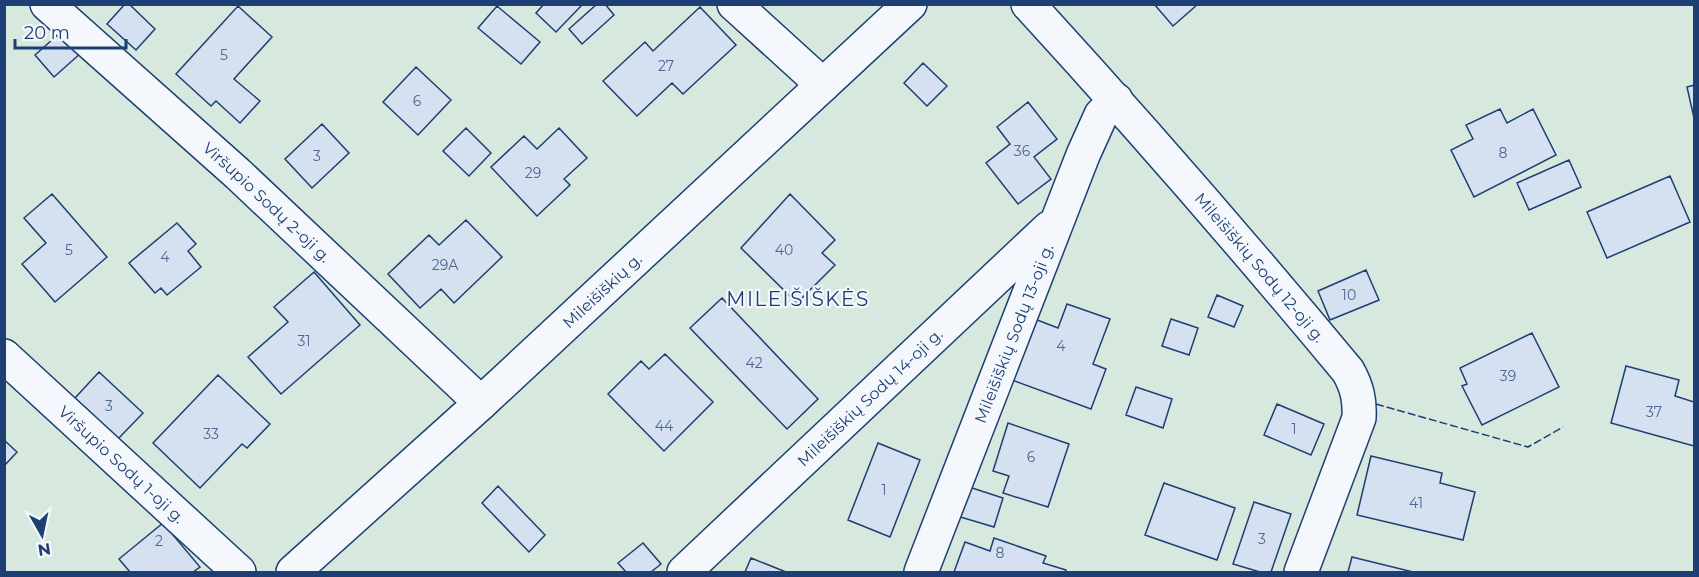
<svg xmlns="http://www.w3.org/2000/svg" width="1699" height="577" viewBox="0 0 1699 577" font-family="Montserrat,sans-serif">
	<rect width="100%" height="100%" fill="#f4f7fb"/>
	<path fill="#d7e8df" stroke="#687fa3" stroke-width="1.5" d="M 5,5 L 1694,5 L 1694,572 L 5,572 Z"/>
	<path fill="#d5e0f0" stroke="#1d3f73" stroke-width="1.5" d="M 125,4 L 129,4 L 155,29 L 136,50 L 107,24 Z
		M 544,4 L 579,4 L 581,6 L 556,32 L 536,13 Z
		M 597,4 L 605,4 L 614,15 L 582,44 L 569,29 Z
		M 1154,4 L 1198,4 L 1173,26 Z
		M 238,6 L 272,37 L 234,79 L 260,101 L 240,123 L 216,101 L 211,106 L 176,74 Z
		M 497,6 L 540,42 L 521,64 L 478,28 Z
		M 700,7 L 736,45 L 683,94 L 672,83 L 637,116 L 603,81 L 645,42 L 653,51 Z
		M 62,31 L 82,52 L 54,77 L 35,55 Z
		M 923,63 L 947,86 L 927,106 L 904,83 Z
		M 416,67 L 451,100 L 418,135 L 383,102 Z
		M 1694,85 L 1694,118 L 1687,87 Z
		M 1028,102 L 1057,139 L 1034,157 L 1051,179 L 1018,204 L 986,163 L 1010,144 L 997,127 Z
		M 1500,109 L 1507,123 L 1533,109 L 1556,155 L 1474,197 L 1451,150 L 1473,139 L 1466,125 Z
		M 322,124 L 349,153 L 312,188 L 285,159 Z
		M 466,128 L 491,153 L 469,176 L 443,151 Z
		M 559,128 L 587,158 L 564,179 L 570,185 L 537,216 L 491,167 L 524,136 L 537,149 Z
		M 1569,160 L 1581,187 L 1529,210 L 1517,183 Z
		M 1670,176 L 1690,222 L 1607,258 L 1587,212 Z
		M 52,194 L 107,257 L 55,302 L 22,264 L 46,243 L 24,218 Z
		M 790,194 L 835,240 L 822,253 L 835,265 L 797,303 L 741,248 Z
		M 466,220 L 502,257 L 454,303 L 441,289 L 420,308 L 388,274 L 429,235 L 439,245 Z
		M 177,223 L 196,244 L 188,251 L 201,267 L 167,295 L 161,288 L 155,293 L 129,263 Z
		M 1366,270 L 1379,300 L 1330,320 L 1318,291 Z
		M 314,272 L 360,325 L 281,394 L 248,357 L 288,322 L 274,307 Z
		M 1217,295 L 1243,306 L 1234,327 L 1208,317 Z
		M 722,298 L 818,399 L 787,429 L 690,328 Z
		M 1067,304 L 1110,319 L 1093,364 L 1106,369 L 1091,409 L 1009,379 L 1032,318 L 1058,328 Z
		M 1171,319 L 1198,328 L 1189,355 L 1162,346 Z
		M 1532,333 L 1559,387 L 1482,425 L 1462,386 L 1467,384 L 1460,368 Z
		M 665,354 L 713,402 L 664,451 L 608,394 L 641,361 L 649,369 Z
		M 1626,366 L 1679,380 L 1675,396 L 1694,402 L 1694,446 L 1611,423 Z
		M 99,372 L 143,413 L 118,439 L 75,398 Z
		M 218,375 L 270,424 L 247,448 L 242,444 L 200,488 L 153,443 Z
		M 1136,387 L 1172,399 L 1163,428 L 1126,415 Z
		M 1277,404 L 1324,424 L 1311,455 L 1264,435 Z
		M 1008,423 L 1069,444 L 1048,507 L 1003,493 L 1009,476 L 993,471 Z
		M 4,440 L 17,452 L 4,466 Z
		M 878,443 L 920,460 L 890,537 L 848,520 Z
		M 1371,456 L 1442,473 L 1440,483 L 1475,492 L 1463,540 L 1357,515 Z
		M 1164,483 L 1235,508 L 1217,560 L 1145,535 Z
		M 498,486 L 545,535 L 529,552 L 482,503 Z
		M 966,486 L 1003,498 L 994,527 L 957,516 Z
		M 1254,502 L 1291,514 L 1271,572 L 1260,572 L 1233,564 Z
		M 163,523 L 200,567 L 193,572 L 130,572 L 119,559 Z
		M 994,538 L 1046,556 L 1043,563 L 1066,570 L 1065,572 L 954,572 L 965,542 L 990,551 Z
		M 643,543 L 661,564 L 651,572 L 626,572 L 618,563 Z
		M 1352,557 L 1413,572 L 1348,572 Z
		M 751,558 L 786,572 L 745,572 Z"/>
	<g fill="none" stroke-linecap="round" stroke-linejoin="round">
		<defs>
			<g id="minor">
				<path id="s1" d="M 47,4 L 238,174 L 481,403"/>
				<path d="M 734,4 L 823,85"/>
				<path id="s2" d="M 1028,4 C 1138,124 1244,246 1348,371 C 1357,387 1360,400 1359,418 L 1301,572"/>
				<path id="s3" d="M 4,356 L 239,572"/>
				<path id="s4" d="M 293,572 L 481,403 L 910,4"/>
				<path id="s5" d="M 684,572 L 1049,228"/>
				<path id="s6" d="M 921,572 L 1083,155 L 1101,115 L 1116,100"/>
			</g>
		</defs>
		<use href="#minor" stroke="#1d3f73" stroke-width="36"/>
		<use href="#minor" stroke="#f4f7fb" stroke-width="33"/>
		<path stroke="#1d3f73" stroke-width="1.5" stroke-dasharray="8 3" stroke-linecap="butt" d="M 1376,404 L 1528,447 L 1563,427"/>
	</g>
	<g text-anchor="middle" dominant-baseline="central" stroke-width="4.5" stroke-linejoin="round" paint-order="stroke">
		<g font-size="14" fill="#4b6792">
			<text x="224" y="55">5</text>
			<text x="666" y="66">27</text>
			<text x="417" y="101">6</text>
			<text x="1022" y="151">36</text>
			<text x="1503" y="153">8</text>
			<text x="317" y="156">3</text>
			<text x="533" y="173">29</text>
			<text x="69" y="250">5</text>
			<text x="784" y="250">40</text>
			<text x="165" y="257">4</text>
			<text x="445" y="265">29A</text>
			<text x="1349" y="295">10</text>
			<text x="304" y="341">31</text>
			<text x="1061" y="346">4</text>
			<text x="754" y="363">42</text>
			<text x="1508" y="376">39</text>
			<text x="109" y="406">3</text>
			<text x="1654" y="412">37</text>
			<text x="664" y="426">44</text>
			<text x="1294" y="429">1</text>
			<text x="211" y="434">33</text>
			<text x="1031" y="457">6</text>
			<text x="884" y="490">1</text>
			<text x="1416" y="503">41</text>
			<text x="1262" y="539">3</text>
			<text x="159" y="541">2</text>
			<text x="1000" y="553">8</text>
		</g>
		<g font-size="16" fill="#1d3f73" stroke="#f4f7fb">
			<text stroke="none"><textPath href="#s1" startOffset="296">Viršupio Sodų 2-oji g.</textPath></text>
			<text stroke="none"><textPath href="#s2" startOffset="351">Mileišiškių Sodų 12-oji g.</textPath></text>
			<text stroke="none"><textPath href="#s4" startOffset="418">Mileišiškių g.</textPath></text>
			<text stroke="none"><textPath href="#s6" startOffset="256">Mileišiškių Sodų 13-oji g.</textPath></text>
			<text stroke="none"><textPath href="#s5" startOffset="255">Mileišiškių Sodų 14-oji g.</textPath></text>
			<text stroke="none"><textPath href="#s3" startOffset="160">Viršupio Sodų 1-oji g.</textPath></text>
		</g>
		<g font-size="20" letter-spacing="1.5" fill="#1d3f73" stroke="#f4f7fb">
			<text x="798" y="299">MILEIŠIŠKĖS</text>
		</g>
	</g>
	<rect width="1699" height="577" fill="none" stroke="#1d3f73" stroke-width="12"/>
	<g transform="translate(42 535) rotate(171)" stroke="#f4f7fb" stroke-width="4.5" paint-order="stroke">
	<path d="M0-4.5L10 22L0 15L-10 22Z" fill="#1d3f73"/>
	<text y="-9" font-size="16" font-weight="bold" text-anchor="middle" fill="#1d3f73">N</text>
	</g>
	<path d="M15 39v9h111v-9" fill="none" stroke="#1d3f73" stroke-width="3"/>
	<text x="24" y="39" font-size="18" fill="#1d3f73" stroke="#f4f7fb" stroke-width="4.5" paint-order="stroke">20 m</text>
</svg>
